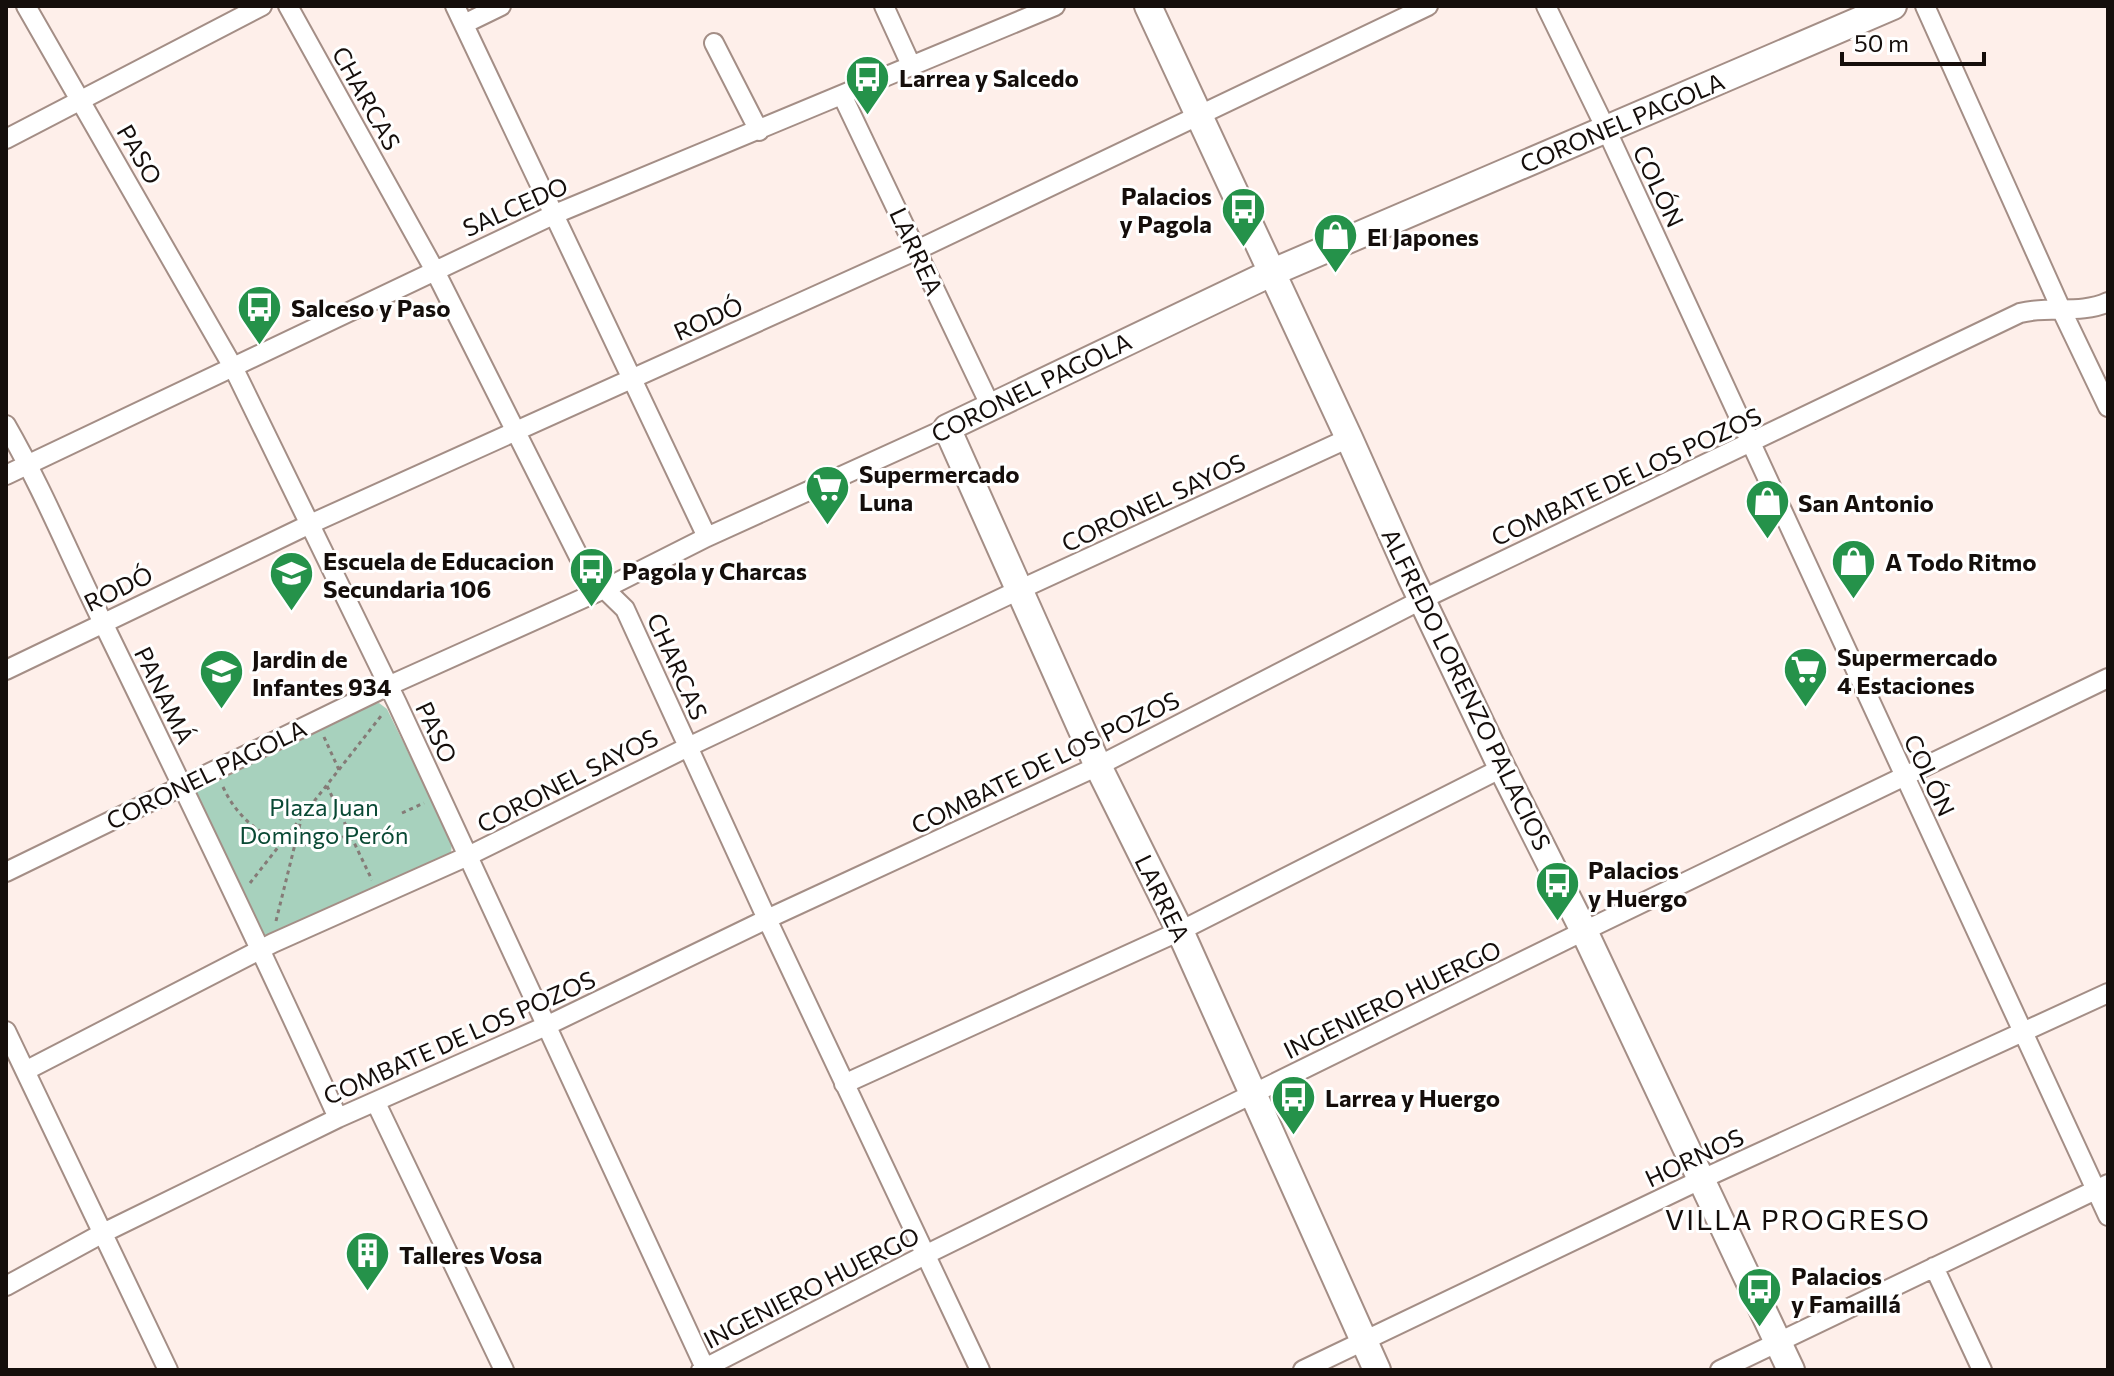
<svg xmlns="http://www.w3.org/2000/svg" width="2114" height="1376" viewBox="0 0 2114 1376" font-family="Commissioner,sans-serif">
	<rect width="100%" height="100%" fill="#feefea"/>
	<path fill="#a7d1bd" d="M 379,703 L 387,709 L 452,842 L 451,854 L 443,861 L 264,939 L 194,801 L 195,791 L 202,782 L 366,705 Z"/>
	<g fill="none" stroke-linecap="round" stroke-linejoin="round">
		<defs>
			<path id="street" d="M 26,6 L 233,367 L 397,703 L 705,1368
				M 288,6 L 434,269 L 586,571 L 625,609 L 767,919 L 980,1370
				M 455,6 L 707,537
				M 884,6 L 911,65
				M 1546,6 L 1606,129 L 2108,1216
				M 1925,6 L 2061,309 L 2108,407
				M 464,24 L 501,6
				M 714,43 L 759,131
				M 842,95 L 991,407
				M 6,139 L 262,6
				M 6,425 C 44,491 73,563 107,631 C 186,793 264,954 338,1118
				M 6,475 L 555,214 L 1055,6
				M 6,670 L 308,525 L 917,250 L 1428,6
				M 6,872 L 388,686 L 604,589 L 707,537 L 947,428
				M 6,1031 L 168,1370
				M 27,1070 L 273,943 L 468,856 L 688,747 L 1021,589 L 1349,438
				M 844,1084 L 1180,931 L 1502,768
				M 376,1103 L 504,1370
				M 1934,1267 L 1982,1370
				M 6,1286 L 103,1233 L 338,1118 L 546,1026 L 767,919 L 1098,766 L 1423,599 L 2020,313 C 2050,305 2080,315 2108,302
				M 701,1370 L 925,1255 L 1584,931 L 2108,678
				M 1303,1370 L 1700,1180 L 2108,993
				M 1720,1370 L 2108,1184"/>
			<path id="secondary" d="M 1148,6 L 1349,438 L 1411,577 L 1502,768 L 1584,931 L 1791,1370
				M 1377,1370 L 1180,931 L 1098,766 L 947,428 L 1273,272 L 1893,6"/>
		</defs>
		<use href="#street" stroke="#a48e86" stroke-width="22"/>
		<use href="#secondary" stroke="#a48e86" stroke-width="30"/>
		<path stroke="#857b77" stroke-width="3" stroke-dasharray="4 4" stroke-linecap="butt" d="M 324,737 L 339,770
			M 327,786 L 372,880
			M 223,787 C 248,841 303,860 356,831
			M 402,813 L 424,803
			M 250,883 L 381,716
			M 276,921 L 301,820"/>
		<use href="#street" stroke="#fff" stroke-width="18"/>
		<use href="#secondary" stroke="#fff" stroke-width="26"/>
	</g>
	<defs>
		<symbol id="bus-pin" viewBox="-11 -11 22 30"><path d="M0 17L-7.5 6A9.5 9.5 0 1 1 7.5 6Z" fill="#25924a" stroke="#fff"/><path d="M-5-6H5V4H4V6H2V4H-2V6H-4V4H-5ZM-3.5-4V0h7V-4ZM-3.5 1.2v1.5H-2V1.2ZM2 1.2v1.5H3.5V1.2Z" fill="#fff"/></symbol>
		<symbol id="shop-pin" viewBox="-11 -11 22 30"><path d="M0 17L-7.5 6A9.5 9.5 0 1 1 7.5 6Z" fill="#25924a" stroke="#fff"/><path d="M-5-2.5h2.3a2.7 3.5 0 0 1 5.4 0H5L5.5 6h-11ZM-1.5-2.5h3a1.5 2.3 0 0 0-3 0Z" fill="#fff"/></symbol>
		<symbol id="supermarket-pin" viewBox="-11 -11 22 30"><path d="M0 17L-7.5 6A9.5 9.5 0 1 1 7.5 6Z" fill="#25924a" stroke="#fff"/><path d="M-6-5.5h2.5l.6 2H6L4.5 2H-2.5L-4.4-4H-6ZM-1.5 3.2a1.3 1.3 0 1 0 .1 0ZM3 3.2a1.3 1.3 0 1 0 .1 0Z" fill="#fff"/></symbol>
		<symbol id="school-pin" viewBox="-11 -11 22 30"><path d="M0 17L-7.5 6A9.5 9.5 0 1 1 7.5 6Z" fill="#25924a" stroke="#fff"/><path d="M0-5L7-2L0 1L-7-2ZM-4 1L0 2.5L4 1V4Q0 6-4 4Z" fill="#fff"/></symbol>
		<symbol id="building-pin" viewBox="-11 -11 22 30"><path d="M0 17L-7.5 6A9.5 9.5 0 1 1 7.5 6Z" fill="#25924a" stroke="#fff"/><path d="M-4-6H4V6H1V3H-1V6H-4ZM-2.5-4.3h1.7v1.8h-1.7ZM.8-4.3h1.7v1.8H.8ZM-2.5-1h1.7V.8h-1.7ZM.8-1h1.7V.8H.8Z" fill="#fff"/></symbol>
	</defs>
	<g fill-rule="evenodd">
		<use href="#bus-pin" x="842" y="52" width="51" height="69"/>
		<use href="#bus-pin" x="1218" y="184" width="51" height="69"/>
		<use href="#shop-pin" x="1310" y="210" width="51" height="69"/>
		<use href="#bus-pin" x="234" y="282" width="51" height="69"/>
		<use href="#supermarket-pin" x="802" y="462" width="51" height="69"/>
		<use href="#shop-pin" x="1742" y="476" width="51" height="69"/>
		<use href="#shop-pin" x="1828" y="536" width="51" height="69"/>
		<use href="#bus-pin" x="566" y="544" width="51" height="69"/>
		<use href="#school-pin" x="266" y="548" width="51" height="69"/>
		<use href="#supermarket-pin" x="1780" y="644" width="51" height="69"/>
		<use href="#school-pin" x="196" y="646" width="51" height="69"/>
		<use href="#bus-pin" x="1532" y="858" width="51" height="69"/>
		<use href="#bus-pin" x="1268" y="1072" width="51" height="69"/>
		<use href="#building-pin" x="342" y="1228" width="51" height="69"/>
		<use href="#bus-pin" x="1734" y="1264" width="51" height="69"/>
	</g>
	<g text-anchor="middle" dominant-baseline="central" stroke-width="6" stroke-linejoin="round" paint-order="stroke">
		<g font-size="24" font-weight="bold" fill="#150e0b" stroke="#fff" text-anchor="start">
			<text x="899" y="77">Larrea y Salcedo</text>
			<text x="1212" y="195" text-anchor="end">Palacios<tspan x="1212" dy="28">y Pagola</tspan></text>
			<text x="1367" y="236">El Japones</text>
			<text x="291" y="307">Salceso y Paso</text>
			<text x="859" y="473">Supermercado<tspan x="859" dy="28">Luna</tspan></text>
			<text x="1798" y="502">San Antonio</text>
			<text x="323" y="560">Escuela de Educacion<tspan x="323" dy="28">Secundaria 106</tspan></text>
			<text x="1885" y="561">A Todo Ritmo</text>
			<text x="622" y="570">Pagola y Charcas</text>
			<text x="1837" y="656">Supermercado<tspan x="1837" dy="28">4 Estaciones</tspan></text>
			<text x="252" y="658">Jardin de<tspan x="252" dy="28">Infantes 934</tspan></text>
			<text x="1588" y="869">Palacios<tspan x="1588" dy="28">y Huergo</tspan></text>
			<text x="1325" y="1097">Larrea y Huergo</text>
			<text x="399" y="1254">Talleres Vosa</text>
			<text x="1791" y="1275">Palacios<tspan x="1791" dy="28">y Famaillá</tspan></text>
		</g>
		<g font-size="24" fill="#150e0b" stroke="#fff">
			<text transform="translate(367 98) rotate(61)">CHARCAS</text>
			<text transform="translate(1622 122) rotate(-23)">CORONEL PAGOLA</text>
			<text transform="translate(140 154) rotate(60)">PASO</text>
			<text transform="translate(1659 186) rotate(65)">COLÓN</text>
			<text transform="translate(515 206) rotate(-24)">SALCEDO</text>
			<text transform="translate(917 251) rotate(65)">LARREA</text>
			<text transform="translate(708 318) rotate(-24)">RODÓ</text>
			<text transform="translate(1031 387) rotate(-26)">CORONEL PAGOLA</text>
			<text transform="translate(1626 476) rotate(-25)">COMBATE DE LOS POZOS</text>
			<text transform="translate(1153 502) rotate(-25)">CORONEL SAYOS</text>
			<text transform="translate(118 588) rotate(-26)">RODÓ</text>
			<text transform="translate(678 666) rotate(66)">CHARCAS</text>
			<text transform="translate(1467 689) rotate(64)">ALFREDO LORENZO PALACIOS</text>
			<text transform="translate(165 695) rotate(64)">PANAMÁ</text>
			<text transform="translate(437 732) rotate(65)">PASO</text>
			<text transform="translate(1045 762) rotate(-26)">COMBATE DE LOS POZOS</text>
			<text transform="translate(206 774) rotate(-26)">CORONEL PAGOLA</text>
			<text transform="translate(1930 775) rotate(65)">COLÓN</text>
			<text transform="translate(567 780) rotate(-27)">CORONEL SAYOS</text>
			<text transform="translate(1163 898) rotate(64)">LARREA</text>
			<text transform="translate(1392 999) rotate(-26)">INGENIERO HUERGO</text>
			<text transform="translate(459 1037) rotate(-24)">COMBATE DE LOS POZOS</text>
			<text transform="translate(1694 1157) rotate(-25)">HORNOS</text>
			<text transform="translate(811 1287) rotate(-27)">INGENIERO HUERGO</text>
		</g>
		<g font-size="24" fill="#094934" stroke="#fff">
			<text x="324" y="806">Plaza Juan<tspan x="324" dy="28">Domingo Perón</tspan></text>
		</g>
		<g font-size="28" letter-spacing="2" fill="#150e0b" stroke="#fff">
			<text x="1798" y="1219">VILLA PROGRESO</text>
		</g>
	</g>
	<rect width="2114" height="1376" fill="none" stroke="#150e0b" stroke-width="16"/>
	<path d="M1842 52v12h142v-12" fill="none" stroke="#150e0b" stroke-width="4"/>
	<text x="1854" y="52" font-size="24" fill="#150e0b" stroke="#ffffff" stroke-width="6" paint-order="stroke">50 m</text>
</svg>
